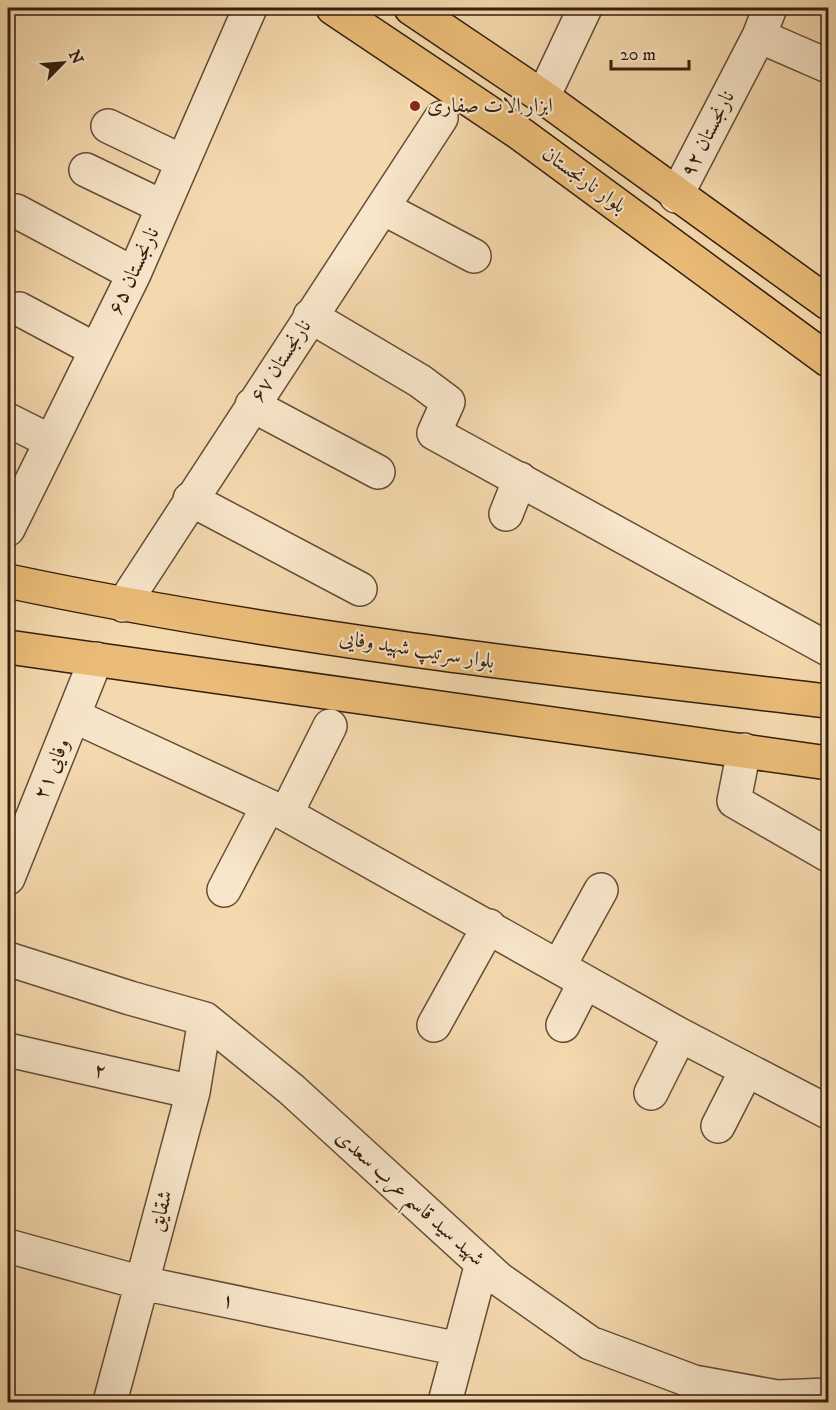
<svg xmlns="http://www.w3.org/2000/svg" width="836" height="1410" viewBox="0 0 836 1410" font-family="'IM FELL DW Pica',Amiri,serif">
	<rect width="100%" height="100%" fill="#f5d9ae"/>
	<filter id="stains"><feTurbulence type="fractalNoise" baseFrequency=".00333" numOctaves="4"/><feColorMatrix values="0 0 0 0 .2 0 0 0 0 .09 0 0 0 0 .02 0 0 0 .5 -.17"/></filter>
	<radialGradient id="worn" r=".72"><stop offset=".6" stop-color="#630" stop-opacity="0"/><stop offset="1" stop-color="#630" stop-opacity=".3"/></radialGradient>
	<g fill="none" stroke-linecap="round" stroke-linejoin="round">
		<defs>
			<path id="minor" d="M 759,36 L 828,66
				M 543,97 L 585,8
				M 108,126 L 183,162
				M 86,170 L 163,207
				M 676,196 L 759,36 L 770,8
				M 383,208 L 474,256
				M 16,211 L 134,274
				M 19,309 L 96,350
				M 310,316 L 420,381 L 448,402 L 434,433 L 828,649
				M 252,405 L 378,472
				M 8,420 L 50,441
				M 190,499 L 360,589
				M 506,514 L 520,479
				M 8,529 L 134,274 L 250,8
				M 123,605 L 441,118
				M 74,716 L 286,814 L 680,1035 L 828,1112
				M 744,750 L 734,801 L 828,855
				M 286,814 L 330,726
				M 8,878 L 96,659
				M 224,890 L 268,806
				M 8,959 L 130,998 L 205,1019 L 291,1089 L 499,1279 L 590,1343 L 694,1382 L 777,1397 L 828,1395
				M 559,966 L 601,890
				M 434,1025 L 489,926
				M 563,1025 L 585,982
				M 8,1050 L 193,1092
				M 651,1093 L 680,1035
				M 718,1126 L 746,1071
				M 8,1246 L 142,1283 L 459,1349
				M 110,1402 L 193,1092 L 205,1019
				M 445,1402 L 482,1263"/>
			<path id="major" d="M 333,8 L 518,132 L 828,360
				M 411,8 L 543,97 L 828,303
				M 8,581 C 278,638 554,669 828,701
				M 8,647 L 828,763"/>
		</defs>
		<use href="#minor" stroke="#644d38" stroke-width="36"/>
		<use href="#major" stroke="#341e10" stroke-width="36"/>
		<use href="#minor" stroke="#f8e6ca" stroke-width="33"/>
		<use href="#major" stroke="#eabc77" stroke-width="33"/>
	</g>
	<circle fill="#8f2418" stroke="#f8e6ca" stroke-width="2" cx="415" cy="106" r="6"/>
	<g text-anchor="middle" dominant-baseline="central" stroke-width="4.5" stroke-linejoin="round" paint-order="stroke">
		<g font-size="21" fill="#341e10" stroke="#f8e6ca" text-anchor="start">
			<text x="427" y="106">ابزار الات صفاری</text>
		</g>
		<g font-size="21" fill="#341e10" stroke="#f8e6ca">
			<text transform="translate(708 134) rotate(-63)">نارنجستان ۹۲</text>
			<text transform="translate(584 180) rotate(36)">بلوار نارنجستان</text>
			<text transform="translate(134 271) rotate(-65)">نارنجستان ۶۵</text>
			<text transform="translate(281 361) rotate(-57)">نارنجستان ۶۷</text>
			<text transform="translate(417 650) rotate(9)">بلوار سرتیپ شهید وفایی</text>
			<text transform="translate(52 769) rotate(-68)">وفایی ۲۱</text>
			<text transform="translate(100 1071) rotate(13)">۲</text>
			<text transform="translate(410 1198) rotate(42)">شهید سید قاسم عرب سعدی</text>
			<text transform="translate(161 1211) rotate(-75)">شقایق</text>
			<text transform="translate(228 1301) rotate(12)">۱</text>
		</g>
	</g>
	<rect width="836" height="1410" fill="none" stroke="#f5d9ae" stroke-width="30"/>
	<rect x="9" y="9" width="818" height="1392" fill="none" stroke="#341e10" stroke-width="3"/>
	<rect x="15" y="15" width="806" height="1380" fill="none" stroke="#341e10" stroke-width="1.5"/>
	<g transform="translate(63 63) rotate(65)" stroke="#f8e6ca" stroke-width="4.5" paint-order="stroke">
	<path d="M0-4.5L10 22L0 15L-10 22Z" fill="#341e10"/>
	<text y="-9" font-size="16" font-weight="bold" text-anchor="middle" fill="#341e10">N</text>
	</g>
	<path d="M611 60v9h78v-9" fill="none" stroke="#341e10" stroke-width="3"/>
	<text x="620" y="60" font-size="18" fill="#341e10" stroke="#f8e6ca" stroke-width="4.5" paint-order="stroke">20 m</text>
	<rect width="100%" height="100%" filter="url(#stains)"/>
	<rect width="100%" height="100%" fill="url(#worn)"/>
</svg>
